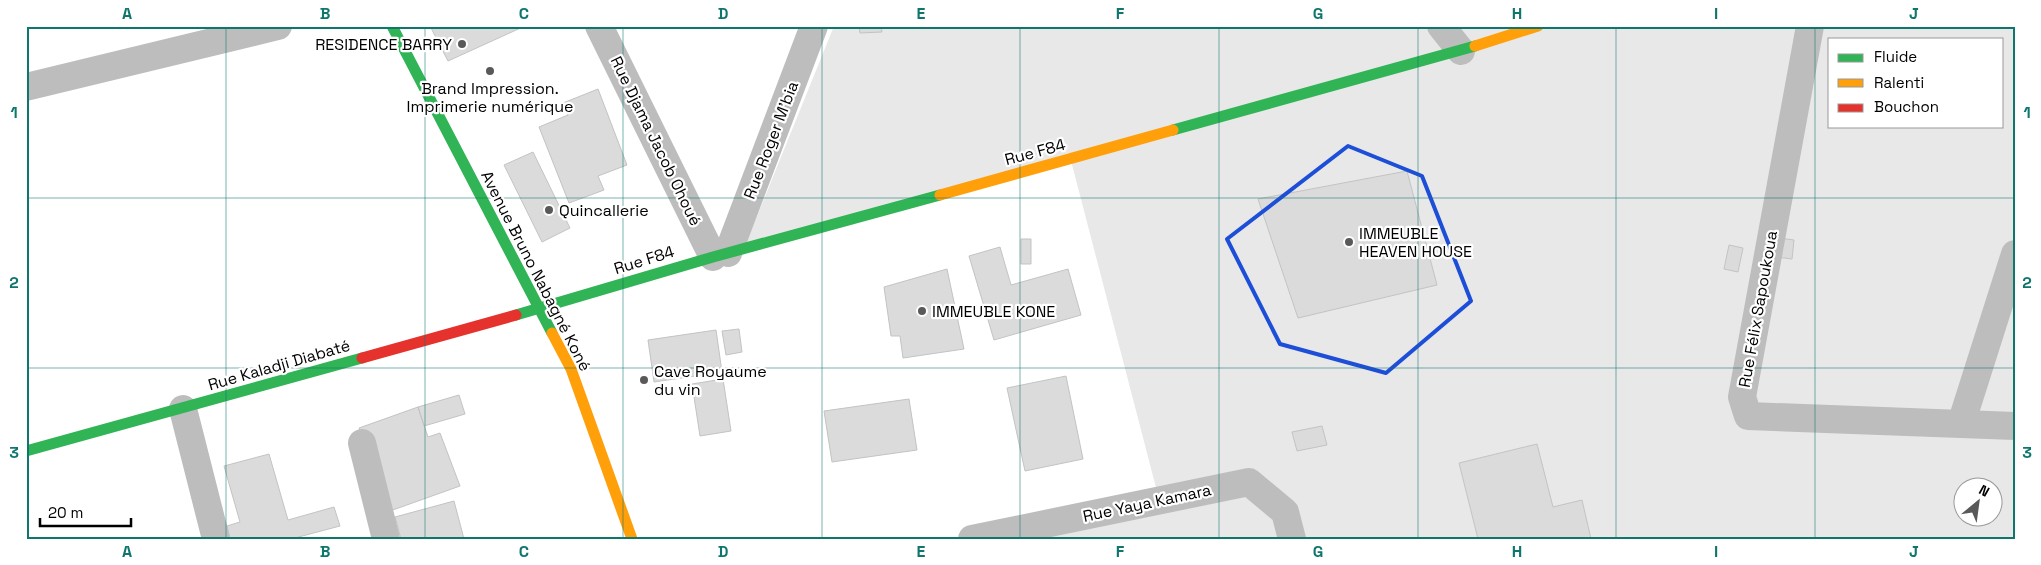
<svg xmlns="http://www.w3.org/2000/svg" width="2041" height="565" viewBox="0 0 2041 565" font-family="'Space Grotesk',sans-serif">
	<rect width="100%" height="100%" fill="#fff"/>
	<path fill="#e8e8e8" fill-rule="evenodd" d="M 834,26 L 2015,26 L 2015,539 L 1025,539 L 1160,503 L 1069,153 L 743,251 ZM 1830,39 L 2002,39 L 2002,126 L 1830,126 ZM 1964,488 L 1994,488 L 1994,518 L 1964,518 Z"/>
	<path fill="#dbdbdb" stroke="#c3c3c3" d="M 430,26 L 525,26 L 448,61 Z
		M 859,26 L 881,26 L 882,32 L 860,33 Z
		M 598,89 L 627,165 L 598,176 L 604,190 L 569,203 L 539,127 L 568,115 L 563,103 Z
		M 533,152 L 570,228 L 542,242 L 504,165 Z
		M 1407,171 L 1437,285 L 1298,318 L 1258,199 Z
		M 1779,238 L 1794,240 L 1792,259 L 1776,257 Z
		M 1021,239 L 1031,239 L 1031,264 L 1021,264 Z
		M 1729,245 L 1743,248 L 1738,272 L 1724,269 Z
		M 1000,247 L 1011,285 L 1068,269 L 1081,315 L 994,340 L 969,256 Z
		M 947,269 L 964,349 L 903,358 L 900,336 L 891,336 L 884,287 Z
		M 739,329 L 742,352 L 726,355 L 722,331 Z
		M 716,330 L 722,372 L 654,382 L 648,340 Z
		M 1066,376 L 1083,459 L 1025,471 L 1007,388 Z
		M 723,379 L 731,431 L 700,436 L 692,384 Z
		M 459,395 L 465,414 L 424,426 L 418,407 Z
		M 909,399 L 917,450 L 832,462 L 824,411 Z
		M 418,407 L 428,437 L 440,433 L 460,486 L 390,511 L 359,428 Z
		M 1322,426 L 1327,445 L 1297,451 L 1292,432 Z
		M 1537,444 L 1553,507 L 1582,500 L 1591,539 L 1478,539 L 1459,463 Z
		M 269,454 L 288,520 L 334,507 L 340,526 L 291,539 L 230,539 L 227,526 L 240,522 L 224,466 Z
		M 454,501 L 464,539 L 401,539 L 395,517 Z"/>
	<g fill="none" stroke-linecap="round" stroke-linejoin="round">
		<path stroke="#bdbdbd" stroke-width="28" d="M 599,26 L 713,257
			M 1441,26 L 1461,51
			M 1810,26 L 1742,397 L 1748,416 L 2015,426
			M 26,87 L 278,26
			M 728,253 L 814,26
			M 183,409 L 216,539
			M 1961,424 L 2015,254
			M 362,443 L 386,539
			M 972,539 L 1249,482 L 1285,512 L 1292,539"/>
		<path stroke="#30b455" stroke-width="11" d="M 392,26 L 552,333
			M 1173,130 L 1475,46
			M 516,315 L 713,257 L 940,195
			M 26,451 L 362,358"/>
		<path stroke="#ff9f0a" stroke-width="11" d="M 1475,46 L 1538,26
			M 940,195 L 1173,130
			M 552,333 L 571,369 L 632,539"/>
		<path stroke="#e5322d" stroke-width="11" d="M 362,358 L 516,315"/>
	</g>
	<path fill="none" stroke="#1d4ed8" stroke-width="4" stroke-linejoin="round" d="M 1348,146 L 1422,176 L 1471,301 L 1386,373 L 1280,344 L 1227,239 Z"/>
	<path fill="none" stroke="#0f766e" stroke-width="1" stroke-opacity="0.55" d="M 226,26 L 226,539M 425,26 L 425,539M 623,26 L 623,539M 822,26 L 822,539M 1020,26 L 1020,539M 1219,26 L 1219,539M 1418,26 L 1418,539M 1616,26 L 1616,539M 1815,26 L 1815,539M 26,198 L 2015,198M 26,368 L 2015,368"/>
	<g fill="#595959" stroke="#fff" stroke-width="2">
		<circle cx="462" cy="44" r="5"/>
		<circle cx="490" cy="71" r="5"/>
		<circle cx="549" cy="210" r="5"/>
		<circle cx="1349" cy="242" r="5"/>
		<circle cx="922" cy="311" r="5"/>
		<circle cx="644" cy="380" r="5"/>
	</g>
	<g text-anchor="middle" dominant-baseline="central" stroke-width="4.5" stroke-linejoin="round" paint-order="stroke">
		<g font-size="16" fill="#000" stroke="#fff" text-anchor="start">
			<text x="452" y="44" text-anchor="end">RESIDENCE BARRY</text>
			<text x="490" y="88" text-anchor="middle">Brand Impression.<tspan x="490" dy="18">Imprimerie numérique</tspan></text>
			<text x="559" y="210">Quincallerie</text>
			<text x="1359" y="233">IMMEUBLE<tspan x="1359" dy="18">HEAVEN HOUSE</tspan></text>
			<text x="932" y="311">IMMEUBLE KONE</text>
			<text x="654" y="371">Cave Royaume<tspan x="654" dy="18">du vin</tspan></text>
		</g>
		<g font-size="16" fill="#000" stroke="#fff">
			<text transform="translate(771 140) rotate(-69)">Rue Roger M'bia</text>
			<text transform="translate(656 141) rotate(64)">Rue Djama Jacob Ohoué</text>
			<text transform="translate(1035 152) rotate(-15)">Rue F84</text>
			<text transform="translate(644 260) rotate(-17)">Rue F84</text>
			<text transform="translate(536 271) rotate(63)">Avenue Bruno Nabagné Koné</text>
			<text transform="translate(1758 309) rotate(-80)">Rue Félix Sapoukoua</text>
			<text transform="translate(279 365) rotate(-16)">Rue Kaladji Diabaté</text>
			<text transform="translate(1147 503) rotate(-12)">Rue Yaya Kamara</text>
		</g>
	</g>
	<rect width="2041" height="565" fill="none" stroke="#ffffff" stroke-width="55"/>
	<rect x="1828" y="38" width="175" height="90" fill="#ffffff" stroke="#999999"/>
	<rect x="1838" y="54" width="25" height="8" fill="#30b455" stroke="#999999"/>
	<text x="1874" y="62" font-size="15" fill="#000000">Fluide</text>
	<rect x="1838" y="79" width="25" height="8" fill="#ff9f0a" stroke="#999999"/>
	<text x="1874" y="88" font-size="15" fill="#000000">Ralenti</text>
	<rect x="1838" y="104" width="25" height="8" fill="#e5322d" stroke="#999999"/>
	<text x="1874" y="112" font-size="15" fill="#000000">Bouchon</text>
	<g transform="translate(1978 502) rotate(29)"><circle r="24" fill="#ffffff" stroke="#999999"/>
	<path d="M0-4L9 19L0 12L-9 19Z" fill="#595959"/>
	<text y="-8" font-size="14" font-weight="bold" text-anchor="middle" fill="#000000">N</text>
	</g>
	<path d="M40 518v8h91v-8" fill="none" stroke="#000000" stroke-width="2.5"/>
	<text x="48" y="518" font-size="15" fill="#000000" stroke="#ffffff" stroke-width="4" paint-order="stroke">20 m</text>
	<rect x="28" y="28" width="1986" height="510" fill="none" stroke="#0f766e" stroke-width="2"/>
	<g font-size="16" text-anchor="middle" font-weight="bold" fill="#0f766e">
		<text x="127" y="19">A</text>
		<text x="325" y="19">B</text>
		<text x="524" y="19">C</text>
		<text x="723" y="19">D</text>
		<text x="921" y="19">E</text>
		<text x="1120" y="19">F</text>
		<text x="1318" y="19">G</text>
		<text x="1517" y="19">H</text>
		<text x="1716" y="19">I</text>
		<text x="1914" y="19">J</text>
		<text x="14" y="118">1</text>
		<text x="2027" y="118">1</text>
		<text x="14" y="288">2</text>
		<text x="2027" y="288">2</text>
		<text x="14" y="458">3</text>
		<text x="2027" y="458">3</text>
		<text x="127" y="557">A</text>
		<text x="325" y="557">B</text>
		<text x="524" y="557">C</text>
		<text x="723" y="557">D</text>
		<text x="921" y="557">E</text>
		<text x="1120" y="557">F</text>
		<text x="1318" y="557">G</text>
		<text x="1517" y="557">H</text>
		<text x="1716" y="557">I</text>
		<text x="1914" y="557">J</text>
	</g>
</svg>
